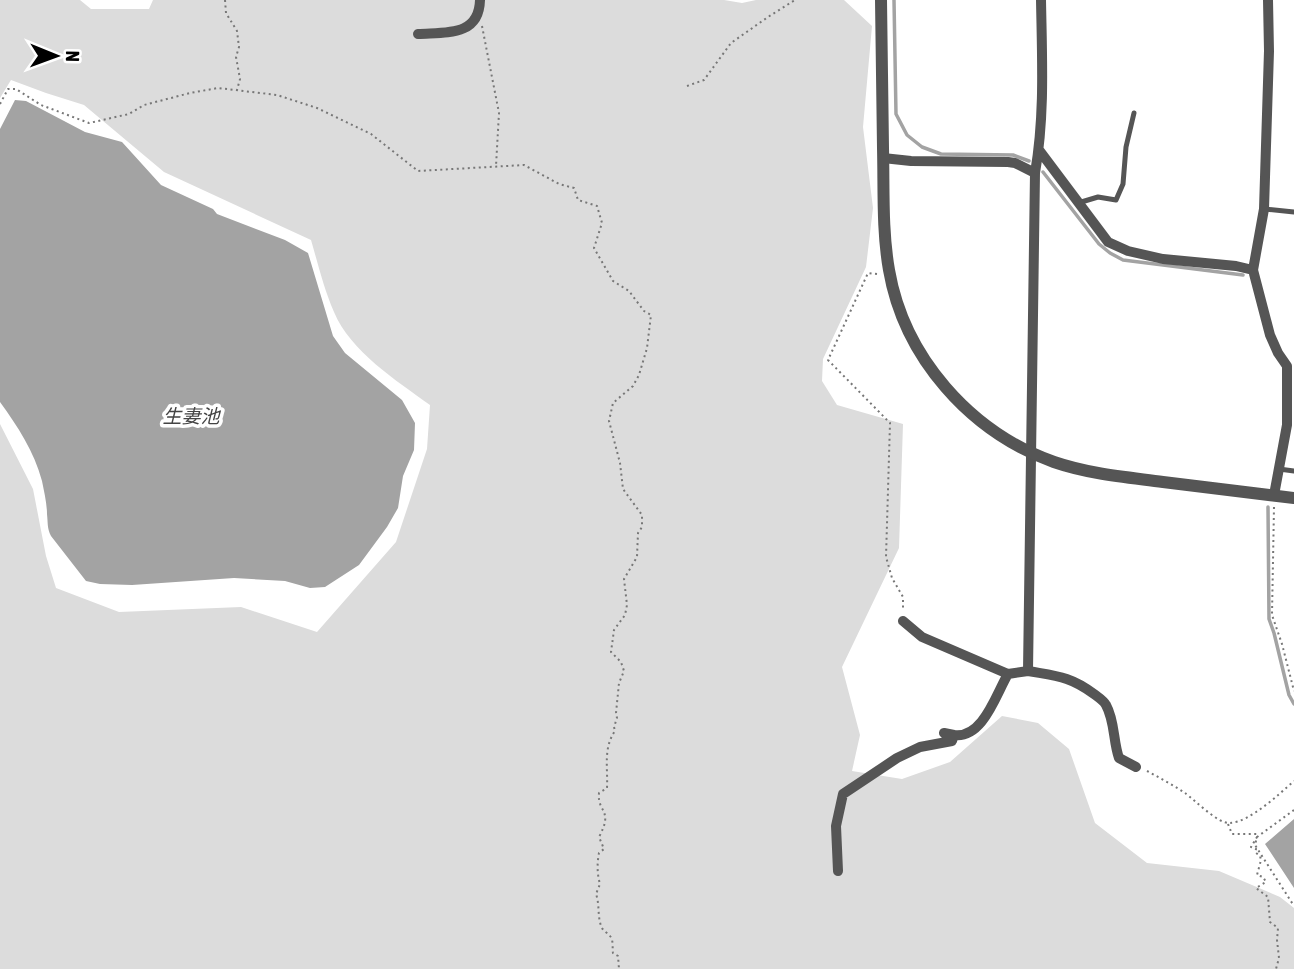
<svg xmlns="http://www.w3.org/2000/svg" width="1294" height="969" viewBox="0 0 1294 969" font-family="'Asap Condensed','Noto Sans JP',sans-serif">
	<rect width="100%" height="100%" fill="#fff"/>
	<path fill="#dcdcdc" d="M 0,0 L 80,0 L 91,9 L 149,9 L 153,0 L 724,0 L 742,3 L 756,0 L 844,0 L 872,26 L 863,127 L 873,208 L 866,267 L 823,359 L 822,381 L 837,405 L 903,424 L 899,548 L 842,667 L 860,735 L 852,771 L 902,779 L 950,762 L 1002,716 L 1038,723 L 1069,749 L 1095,823 L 1147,863 L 1219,871 L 1280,897 L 1294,908 L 1294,969 L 0,969 L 0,424 L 33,489 L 46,556 L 56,588 L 119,612 L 241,607 L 317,632 L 396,542 L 427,449 L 430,405 C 397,381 350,351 334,312 C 324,289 318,264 311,240 L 164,172 L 84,105 L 46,93 L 11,80 L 0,98 Z"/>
	<path fill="#a3a3a3" d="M 15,100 L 26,101 L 85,132 L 122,142 L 161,185 L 213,209 L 217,214 L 285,240 L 308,253 L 333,336 L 345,353 L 402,400 L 415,423 L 414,450 L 403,476 L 398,508 L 387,527 L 359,565 L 325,587 L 310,588 L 285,581 L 234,578 L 132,585 L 100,584 L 86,581 L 51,536 C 47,528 48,523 47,514 C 47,504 44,491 42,481 C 34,451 18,427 0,402 L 0,129 Z
		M 1294,819 L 1294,888 L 1265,844 Z"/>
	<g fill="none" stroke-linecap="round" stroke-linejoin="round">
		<path stroke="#a3a3a3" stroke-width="3.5" d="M 894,0 L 896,114 L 907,135 L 922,147 L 941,154 L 1013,155 L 1029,161
			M 1043,172 L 1099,244 L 1110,253 L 1123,260 L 1243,275
			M 1268,507 L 1269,619 L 1274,633 L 1289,695 L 1294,704"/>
		<path stroke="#777" stroke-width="2" stroke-dasharray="2 3.5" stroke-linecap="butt" d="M 225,0 L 226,13 L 237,31 L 239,47 L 236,57 L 240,79 L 237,90
			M 482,26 L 499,113 L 496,166
			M 687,86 L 704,80 L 731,43 L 768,17 L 795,0
			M 0,104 L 8,89 L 16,89 L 41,105 L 89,123 L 129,114 L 144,105 L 190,93 L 218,88 L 277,95 L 317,108 L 371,134 L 418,171 L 524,165 L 559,184 L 574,188 L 578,200 L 597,206 L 602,223 L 594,248 L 613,281 L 629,291 L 644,311 L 651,315 L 647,348 L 639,375 L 633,386 L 613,403 L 609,421 L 620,463 L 623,489 L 642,515 L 642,527 L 638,533 L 637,557 L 624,579 L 627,605 L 625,615 L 614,630 L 611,652 L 621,662 L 624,671 L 619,683 L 616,713 L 617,718 L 614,727 L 615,731 C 603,748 608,768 607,788 L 599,793 C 597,813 614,809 599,837 L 604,849 L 599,853 C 597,863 597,874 600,884 L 596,894 C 600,905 597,918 602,928 C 604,932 608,933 610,936 C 614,941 612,948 613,953 L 618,956 L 619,969
			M 877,274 L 868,273 L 828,360 L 890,423 L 886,557 L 892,578 L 903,597 L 903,609
			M 1274,507 L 1272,615 L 1282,644 L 1294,691
			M 1147,771 C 1160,778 1173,785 1185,793 C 1196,801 1218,824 1230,823 C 1250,822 1279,794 1294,781
			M 1294,810 L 1257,837 L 1255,845 L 1294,906
			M 1228,824 L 1232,834 L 1257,834 L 1257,837 L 1251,847 L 1256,849 L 1255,852 L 1260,856 L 1261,860 L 1257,875 L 1263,877 L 1266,882 L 1256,888 L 1268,897 L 1270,922 L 1278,928 L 1277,940 L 1279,958 L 1276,969"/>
		<path stroke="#555" stroke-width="5" d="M 1078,203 L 1098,197 L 1116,200 L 1123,184 L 1126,147 L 1134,113
			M 1264,209 L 1294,212
			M 1279,469 L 1294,471"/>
		<path stroke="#555" stroke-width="10" d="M 1041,0 C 1042,58 1045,116 1035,173 L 1028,671 C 1056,676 1070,676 1094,694 C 1098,697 1104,701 1106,705 C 1115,721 1113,741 1119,758 L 1136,767
			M 1268,0 L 1269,51 L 1264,209 L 1253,270 L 1270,335 L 1278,353 L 1287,366 L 1287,425 L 1274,495
			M 418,34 C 445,32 479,37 480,0
			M 1039,150 L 1108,242 L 1128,251 L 1163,259 L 1236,266 L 1253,270
			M 883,158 L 911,161 L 1008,162 L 1015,163 L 1035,173
			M 903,621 L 922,637 L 1008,674
			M 944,733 L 954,735
			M 838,871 L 836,826 L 843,794 L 897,758 L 920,747 L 952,741 L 954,735 C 983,739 996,694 1008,674 L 1028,671"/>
		<path stroke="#555" stroke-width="12" d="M 881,0 C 882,49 882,99 883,148 C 884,189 882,230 889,270 C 904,357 970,432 1054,462 C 1089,474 1126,477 1163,482 C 1206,487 1250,493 1294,498"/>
	</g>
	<g text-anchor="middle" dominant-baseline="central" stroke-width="7" stroke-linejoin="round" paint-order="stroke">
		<g font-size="19" font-style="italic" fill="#444" stroke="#fff">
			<text x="191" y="416">生妻池</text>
		</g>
	</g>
	<g transform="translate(56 56) rotate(91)" stroke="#ffffff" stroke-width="5" paint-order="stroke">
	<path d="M0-5L12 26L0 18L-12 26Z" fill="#000000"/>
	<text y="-10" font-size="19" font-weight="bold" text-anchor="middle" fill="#000000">N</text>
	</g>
</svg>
